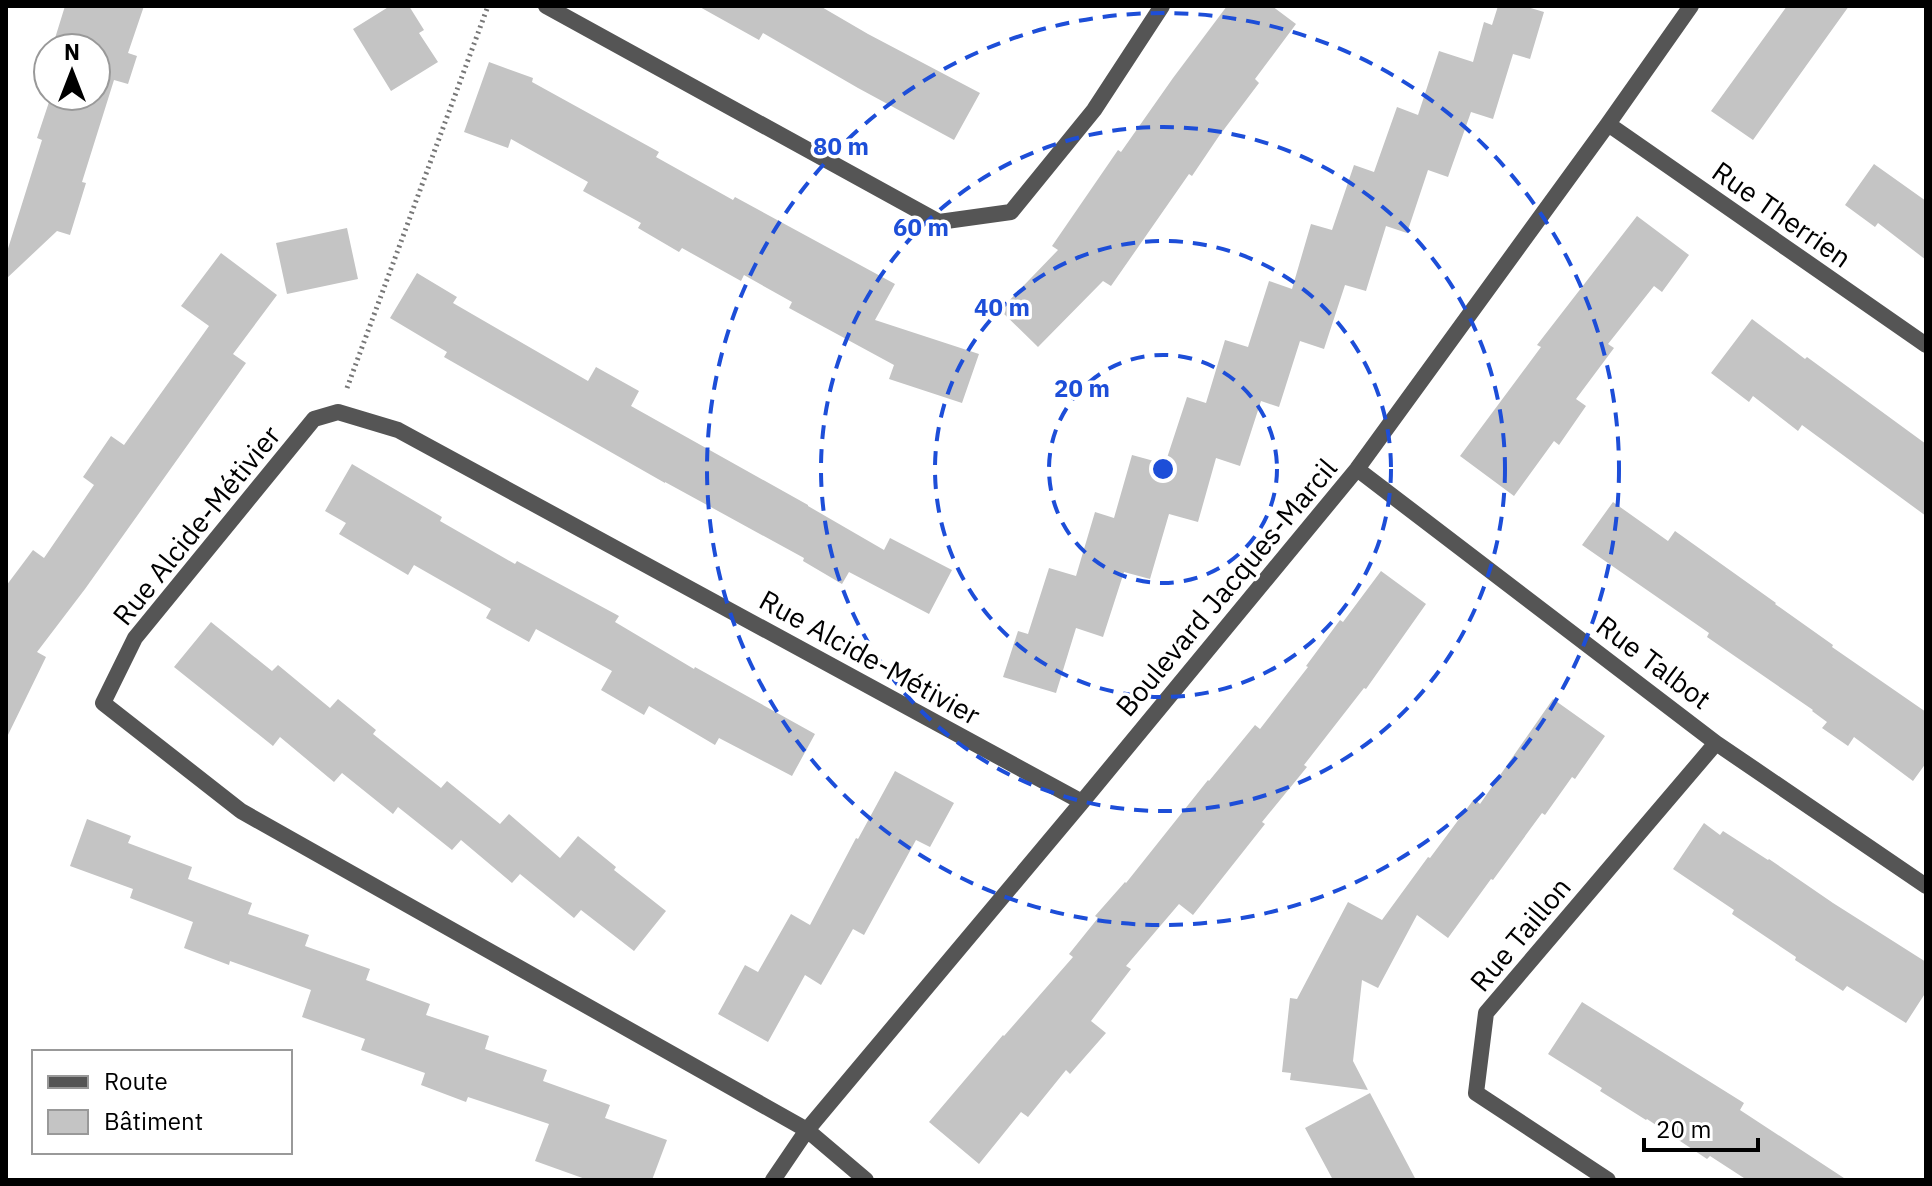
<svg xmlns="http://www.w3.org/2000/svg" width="1932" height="1186" viewBox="0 0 1932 1186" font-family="'IBM Plex Sans',sans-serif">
	<rect width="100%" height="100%" fill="#fff"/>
	<path fill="#c4c4c4" d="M 65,6 L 144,6 L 128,53 L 137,56 L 128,84 L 114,80 L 82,182 L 86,183 L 70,235 L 57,231 L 6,279 L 6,255 L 42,140 L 37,138 L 51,96 L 96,96 L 96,48 L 52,48 Z
		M 390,6 L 409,6 L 424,30 L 419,33 L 438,62 L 391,91 L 353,29 Z
		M 698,6 L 820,6 L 868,34 L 980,93 L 954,140 L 858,88 L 763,33 L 759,40 Z
		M 1227,6 L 1272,6 L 1296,24 L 1255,79 L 1259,83 L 1219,136 L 1192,176 L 1189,174 L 1111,286 L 1103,281 L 1038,347 L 1000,310 L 1058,250 L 1052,246 L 1118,150 L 1121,152 L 1173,78 Z
		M 1498,6 L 1524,6 L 1544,12 L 1530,59 L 1513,54 L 1493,119 L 1471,112 L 1448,177 L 1428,170 L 1407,233 L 1386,226 L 1366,291 L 1345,285 L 1324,349 L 1300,341 L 1279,407 L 1261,401 L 1240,466 L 1216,458 L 1198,522 L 1169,514 L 1150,579 L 1124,572 L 1103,637 L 1076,628 L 1056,693 L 1003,677 L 1018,631 L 1028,634 L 1049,568 L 1076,576 L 1095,512 L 1114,518 L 1132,455 L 1165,464 L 1187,397 L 1206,403 L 1225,340 L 1248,347 L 1269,281 L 1292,289 L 1311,224 L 1332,230 L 1354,165 L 1374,172 L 1397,107 L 1418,115 L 1439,51 L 1473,62 L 1484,22 L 1492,25 Z
		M 1787,6 L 1849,6 L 1753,140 L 1711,111 Z
		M 489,62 L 533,78 L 532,82 L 659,152 L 656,157 L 733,200 L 735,197 L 895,284 L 875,320 L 979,354 L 962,403 L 889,379 L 894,365 L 789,308 L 792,302 L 744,275 L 741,281 L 682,248 L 679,252 L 638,228 L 641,223 L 583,191 L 588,182 L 511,139 L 508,148 L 464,132 Z
		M 1874,164 L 1926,201 L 1926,260 L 1878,223 L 1875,227 L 1845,205 Z
		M 1637,216 L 1689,255 L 1662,292 L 1654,286 L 1608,344 L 1614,348 L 1576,399 L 1586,406 L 1559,445 L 1554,441 L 1514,496 L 1460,456 L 1541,347 L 1537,345 Z
		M 347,228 L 358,279 L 287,294 L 276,243 Z
		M 221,253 L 277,295 L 233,354 L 246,363 L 85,589 L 37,652 L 46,657 L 6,739 L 6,586 L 33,550 L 44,558 L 94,485 L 83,477 L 111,436 L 124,445 L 209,326 L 181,306 Z
		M 417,273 L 457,297 L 453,303 L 588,381 L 596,367 L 639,391 L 631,406 L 808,505 L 808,506 L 884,550 L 890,538 L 952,570 L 929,614 L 849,572 L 842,584 L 803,561 L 804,558 L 665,482 L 665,483 L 444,357 L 447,352 L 390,318 Z
		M 1752,319 L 1805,359 L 1807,357 L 1926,444 L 1926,516 L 1802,425 L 1798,431 L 1753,396 L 1749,402 L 1711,373 Z
		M 352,464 L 442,517 L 440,521 L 515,564 L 517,561 L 619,616 L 615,622 L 694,669 L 695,667 L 815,734 L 792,776 L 719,738 L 715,745 L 649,706 L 644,715 L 601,690 L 612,671 L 536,629 L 529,642 L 486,618 L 491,609 L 414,565 L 408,575 L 339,534 L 346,523 L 325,511 Z
		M 1613,502 L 1668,541 L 1675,531 L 1776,603 L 1775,604 L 1833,645 L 1832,647 L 1926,712 L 1926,763 L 1913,781 L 1854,737 L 1848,746 L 1822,728 L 1827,722 L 1812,711 L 1813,710 L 1707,637 L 1709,633 L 1582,545 Z
		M 1381,571 L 1426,604 L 1366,689 L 1364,688 L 1304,765 L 1307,767 L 1262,822 L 1265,824 L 1193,915 L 1179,904 L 1126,966 L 1131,969 L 1091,1021 L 1106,1033 L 1070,1074 L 1066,1070 L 1028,1117 L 1021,1112 L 979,1164 L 929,1122 L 1003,1035 L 1004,1036 L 1073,957 L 1069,954 L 1098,918 L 1095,916 L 1125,882 L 1126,883 L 1208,780 L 1209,781 L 1255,725 L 1260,729 L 1308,667 L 1306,666 L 1340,620 L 1343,622 Z
		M 211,622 L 272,671 L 278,665 L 330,708 L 338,699 L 376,730 L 373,734 L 441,788 L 447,781 L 500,824 L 509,814 L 560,858 L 578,836 L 616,867 L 614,870 L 666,911 L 634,951 L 581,910 L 574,918 L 520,874 L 512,883 L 461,840 L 452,850 L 398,807 L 393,814 L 342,773 L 334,782 L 280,737 L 273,746 L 174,667 Z
		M 1553,699 L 1605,736 L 1575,779 L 1572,777 L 1545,815 L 1542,813 L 1493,880 L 1491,879 L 1448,938 L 1417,915 L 1378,988 L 1362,980 L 1353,1061 L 1368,1090 L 1290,1080 L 1291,1073 L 1282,1072 L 1290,998 L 1297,999 L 1348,902 L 1382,920 L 1428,857 L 1430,858 L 1474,799 L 1480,804 Z
		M 895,771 L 954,803 L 930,847 L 916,840 L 864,935 L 853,929 L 821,985 L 805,975 L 768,1042 L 718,1014 L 745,965 L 758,972 L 791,914 L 810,925 L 856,838 L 858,839 Z
		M 87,819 L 131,836 L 128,843 L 192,867 L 188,879 L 252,903 L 248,914 L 309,935 L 305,946 L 370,969 L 366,980 L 430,1004 L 426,1015 L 489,1036 L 485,1049 L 547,1070 L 543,1081 L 610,1105 L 605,1118 L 667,1140 L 652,1180 L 588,1180 L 535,1161 L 549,1124 L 468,1097 L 466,1102 L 421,1085 L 425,1073 L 361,1050 L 365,1039 L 302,1017 L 311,990 L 230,961 L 229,965 L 184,948 L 193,922 L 130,898 L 133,889 L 70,866 Z
		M 1704,823 L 1720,835 L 1723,831 L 1768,860 L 1769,859 L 1833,903 L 1926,962 L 1926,992 L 1906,1023 L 1847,986 L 1843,991 L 1795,960 L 1796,957 L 1732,914 L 1734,910 L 1673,869 Z
		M 1582,1002 L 1744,1103 L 1740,1110 L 1847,1180 L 1747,1180 L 1710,1156 L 1707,1159 L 1647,1119 L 1646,1120 L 1600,1091 L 1602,1088 L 1548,1054 Z
		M 1370,1093 L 1416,1180 L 1333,1180 L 1305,1128 Z"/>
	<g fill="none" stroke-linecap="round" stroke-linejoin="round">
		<path stroke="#777" stroke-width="5" stroke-dasharray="2 4" stroke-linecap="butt" d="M 347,388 L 488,6"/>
		<path stroke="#555" stroke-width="16" d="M 546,6 L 939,222 L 1011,212 L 1094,110 L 1162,6
			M 1608,124 L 1926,345
			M 1357,469 L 1716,743 L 1926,886
			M 773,1180 L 807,1130 L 1082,802 L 1357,469 L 1608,124 L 1691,6
			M 866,1180 L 807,1130 L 241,811 L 103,703 L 135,638 L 314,419 L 338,412 L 398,430 L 1082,802
			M 1608,1180 L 1476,1093 L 1486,1013 L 1716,743"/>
	</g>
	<g fill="none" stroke="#1d4ed8" stroke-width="4" stroke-dasharray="14 10">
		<circle cx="1163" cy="469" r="114"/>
		<circle cx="1163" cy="469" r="228"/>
		<circle cx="1163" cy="469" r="342"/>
		<circle cx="1163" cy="469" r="456"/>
	</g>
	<g text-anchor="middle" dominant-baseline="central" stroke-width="7" stroke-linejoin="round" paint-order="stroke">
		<g font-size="28" fill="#000" stroke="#fff">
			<text transform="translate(1782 214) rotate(35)">Rue Therrien</text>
			<text transform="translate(196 525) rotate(-51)">Rue Alcide-Métivier</text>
			<text transform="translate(1226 587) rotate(-50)">Boulevard Jacques-Marcil</text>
			<text transform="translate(870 657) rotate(29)">Rue Alcide-Métivier</text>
			<text transform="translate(1654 662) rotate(37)">Rue Talbot</text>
			<text transform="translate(1520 934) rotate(-50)">Rue Taillon</text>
		</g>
	</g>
	<circle cx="1163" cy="469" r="12" fill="#1d4ed8" stroke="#fff" stroke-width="4"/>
	<g font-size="24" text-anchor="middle" font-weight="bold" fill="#1d4ed8" stroke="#fff" stroke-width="7" stroke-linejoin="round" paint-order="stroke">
		<text x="841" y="155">80 m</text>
		<text x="921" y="236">60 m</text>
		<text x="1002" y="316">40 m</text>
		<text x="1082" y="397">20 m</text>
	</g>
	<rect width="1932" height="1186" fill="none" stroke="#000000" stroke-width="16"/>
	<rect x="32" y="1050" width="260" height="104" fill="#ffffff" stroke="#999999" stroke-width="2"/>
	<rect x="48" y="1076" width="40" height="12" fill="#555555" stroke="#999999" stroke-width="2"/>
	<text x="104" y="1090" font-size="24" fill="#000000">Route</text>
	<rect x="48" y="1110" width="40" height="24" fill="#c4c4c4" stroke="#999999" stroke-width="2"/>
	<text x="104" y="1130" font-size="24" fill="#000000">Bâtiment</text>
	<g transform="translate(72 72)"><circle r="38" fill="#ffffff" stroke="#999999" stroke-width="2"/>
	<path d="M0-6L14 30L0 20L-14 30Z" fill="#000000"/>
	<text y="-12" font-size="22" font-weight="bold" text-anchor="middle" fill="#000000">N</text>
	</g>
	<path d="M1644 1138v12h114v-12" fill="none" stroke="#000000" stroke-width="4"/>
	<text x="1656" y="1138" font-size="24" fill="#000000" stroke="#ffffff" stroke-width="6" paint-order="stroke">20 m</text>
</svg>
